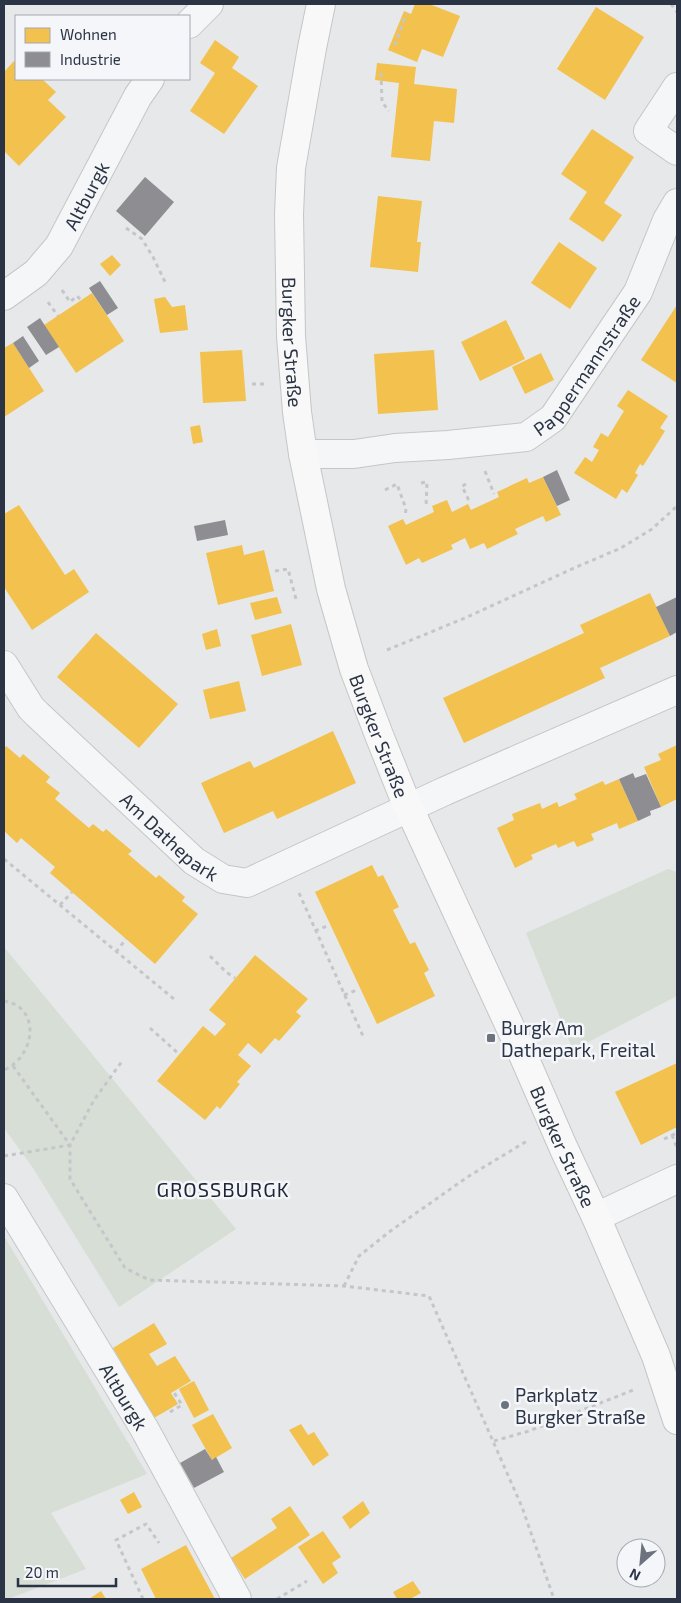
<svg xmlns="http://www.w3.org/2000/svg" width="681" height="1603" viewBox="0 0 681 1603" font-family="'Exo 2',sans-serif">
	<rect width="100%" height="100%" fill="#e6e8ea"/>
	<path fill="#d6ded6" d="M 668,869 L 677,872 L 677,996 L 573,1050 L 526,933 Z
		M 4,947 L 236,1229 L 119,1307 L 33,1168 L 4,1128 Z
		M 4,1236 L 147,1474 L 51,1513 L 86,1569 L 8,1599 L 4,1599 Z"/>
	<path fill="#f2c14e" d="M 415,4 L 429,4 L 460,16 L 443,57 L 422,49 L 417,62 L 388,50 L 404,11 L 411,14 Z
		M 596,7 L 644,37 L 605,100 L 557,69 Z
		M 215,40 L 239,57 L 232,68 L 258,86 L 224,134 L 190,111 L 215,73 L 200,63 Z
		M 14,61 L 16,63 L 16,79 L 42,79 L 56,92 L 48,100 L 66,117 L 19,166 L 4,151 L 4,72 Z
		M 377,63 L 416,67 L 414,84 L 457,89 L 454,123 L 434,121 L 430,161 L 391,157 L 399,83 L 375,80 Z
		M 592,129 L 634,157 L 604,203 L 622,215 L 603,242 L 569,219 L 587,192 L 561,174 Z
		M 378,196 L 422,201 L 417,242 L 421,242 L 418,272 L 370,267 Z
		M 559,242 L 597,268 L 570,309 L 531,283 Z
		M 112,255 L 121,265 L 110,276 L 100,264 Z
		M 92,293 L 124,341 L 76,373 L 44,325 Z
		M 165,297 L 172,307 L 185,305 L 188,330 L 160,333 L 154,299 Z
		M 677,305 L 677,383 L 641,360 Z
		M 506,320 L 525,359 L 480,381 L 461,342 Z
		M 13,343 L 44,391 L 4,417 L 4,348 Z
		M 242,350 L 246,401 L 203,403 L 200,352 Z
		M 434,350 L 438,410 L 378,414 L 374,354 Z
		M 541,353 L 554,380 L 525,394 L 512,367 Z
		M 628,390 L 668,416 L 660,428 L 665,431 L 643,466 L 640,464 L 635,473 L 638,475 L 627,493 L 622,489 L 616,499 L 574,473 L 585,457 L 592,462 L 599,450 L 593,447 L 601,433 L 608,437 L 624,411 L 617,406 Z
		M 200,425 L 203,442 L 193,444 L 190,427 Z
		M 543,477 L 561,515 L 546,522 L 543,516 L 515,529 L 518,534 L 487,549 L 484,543 L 470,549 L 465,538 L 451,545 L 453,549 L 422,563 L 419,558 L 406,565 L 388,526 L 403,519 L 406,525 L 410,523 L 434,512 L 432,506 L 447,500 L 452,512 L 468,504 L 471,510 L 499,497 L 497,492 L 527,478 L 529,483 Z
		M 19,505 L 65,575 L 74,569 L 89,592 L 32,630 L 4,587 L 4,514 Z
		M 242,545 L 244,555 L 264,550 L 274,591 L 218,605 L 206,553 Z
		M 650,593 L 670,636 L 600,668 L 605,678 L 464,743 L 443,698 L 584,633 L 580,625 Z
		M 277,597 L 282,613 L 255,620 L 250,603 Z
		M 291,624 L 302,665 L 262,676 L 251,635 Z
		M 217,629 L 221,646 L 206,650 L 202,634 Z
		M 96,633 L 178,704 L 139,748 L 57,677 Z
		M 239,681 L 246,711 L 210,719 L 203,690 Z
		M 333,731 L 356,783 L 277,819 L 273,811 L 224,833 L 201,783 L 250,761 L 254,768 Z
		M 677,745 L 677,799 L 661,807 L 644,767 L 661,760 L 658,754 Z
		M 6,746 L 20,758 L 23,754 L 50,777 L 46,782 L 60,793 L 55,799 L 89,828 L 93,824 L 103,832 L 106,829 L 132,851 L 128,854 L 156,878 L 159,875 L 185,897 L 182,901 L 198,914 L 155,964 L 50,873 L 55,867 L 21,838 L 17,843 L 4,831 L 4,749 Z
		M 619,779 L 638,821 L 619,829 L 617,823 L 591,834 L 594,840 L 577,847 L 574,841 L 558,848 L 556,844 L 531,855 L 533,859 L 515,868 L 497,828 L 514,820 L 512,814 L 540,803 L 542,809 L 557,802 L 559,807 L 577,799 L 574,794 L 603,781 L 605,785 Z
		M 372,865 L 378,877 L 383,875 L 399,907 L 393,910 L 410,944 L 415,942 L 429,970 L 424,973 L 435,996 L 377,1024 L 315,892 Z
		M 255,955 L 308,999 L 296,1012 L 301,1016 L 279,1041 L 275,1038 L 261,1054 L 248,1043 L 238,1055 L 251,1066 L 237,1082 L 240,1084 L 220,1109 L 217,1106 L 205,1120 L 157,1081 L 203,1026 L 215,1036 L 226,1024 L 209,1010 Z
		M 677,1063 L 677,1127 L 641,1145 L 615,1092 Z
		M 154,1323 L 167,1344 L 149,1354 L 157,1366 L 175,1356 L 191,1381 L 171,1393 L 178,1404 L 154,1418 L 113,1348 Z
		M 194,1381 L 209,1410 L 194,1418 L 179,1389 Z
		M 213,1414 L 232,1448 L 212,1460 L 192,1425 Z
		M 301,1424 L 308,1435 L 314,1432 L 329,1455 L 313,1466 L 289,1430 Z
		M 134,1492 L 142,1507 L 128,1514 L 120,1500 Z
		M 363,1501 L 370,1513 L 350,1529 L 342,1517 Z
		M 290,1506 L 310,1535 L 245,1579 L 231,1558 L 277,1528 L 271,1519 Z
		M 323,1531 L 341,1557 L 332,1563 L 338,1573 L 323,1584 L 298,1547 Z
		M 186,1545 L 215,1599 L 156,1599 L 141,1569 Z
		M 413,1581 L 421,1593 L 410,1599 L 397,1599 L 393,1592 Z
		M 101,1591 L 106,1599 L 89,1599 Z"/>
	<path fill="#8d8d92" d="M 145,177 L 174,202 L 145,236 L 116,211 Z
		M 100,281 L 118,308 L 107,315 L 89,288 Z
		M 40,318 L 59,347 L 46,355 L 27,327 Z
		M 23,336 L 39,361 L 29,368 L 13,343 Z
		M 557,470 L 570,500 L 557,506 L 543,477 Z
		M 225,520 L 228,535 L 197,541 L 194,526 Z
		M 677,597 L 677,632 L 670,636 L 656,607 Z
		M 633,773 L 635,778 L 646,774 L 661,807 L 650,811 L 651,815 L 638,821 L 619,779 Z
		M 205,1449 L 212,1460 L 216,1457 L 224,1472 L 194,1488 L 180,1463 Z"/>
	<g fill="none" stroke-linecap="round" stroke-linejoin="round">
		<defs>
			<g id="minor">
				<path d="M 189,24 L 209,4"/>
				<path d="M 677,87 L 648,131 L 677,151"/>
				<path id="s1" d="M 4,296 L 36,273 L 59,246 L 138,96 L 150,79"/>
				<path id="s2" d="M 303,454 L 354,454 L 395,448 L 448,445 L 526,437 L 553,418 L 638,292 L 667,220 L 677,203"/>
				<path id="s3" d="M 4,665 L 31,708 L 37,714 L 194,861 L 223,879 L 247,883 L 445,791 L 677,690"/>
				<path id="s4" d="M 4,1198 L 144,1428 L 237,1599"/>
				<path d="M 596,1217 L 677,1179"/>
			</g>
			<g id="secondary">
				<path id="s5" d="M 321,4 L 312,48 L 291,168 L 289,214 L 291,336 L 297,412 L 303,454 L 331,589 L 354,669 L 379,735 L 403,795 L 524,1057 L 564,1149 L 596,1217 L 656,1356 L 677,1420"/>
			</g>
		</defs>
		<use href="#minor" stroke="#c4c6c8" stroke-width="30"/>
		<use href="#secondary" stroke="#c4c6c8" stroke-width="30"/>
		<path stroke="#c5c6ca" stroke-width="3" stroke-dasharray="4 4" stroke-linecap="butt" d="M 671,4 L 677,12
			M 395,45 L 406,14
			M 381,73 L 382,102 L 389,111
			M 126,228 L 142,239 L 153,257 L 166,284
			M 62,290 L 70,302 L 77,296 L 81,300
			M 48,302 L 58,316
			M 252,384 L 264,384
			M 485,471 L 494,494
			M 421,483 L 427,482 L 426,507
			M 466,484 L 462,486 L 470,503
			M 385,490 L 397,484 L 406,509 L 405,516
			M 275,571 L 288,569 L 296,599
			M 387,650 L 465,618 L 574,568 L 621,548 L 652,529 L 677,506
			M 4,859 L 174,999
			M 299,893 L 363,1036
			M 60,905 L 72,892
			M 315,931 L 327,926
			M 116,952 L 126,939
			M 210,956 L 226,972 L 235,978
			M 344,995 L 357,990
			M 4,1001 C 42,1007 35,1057 4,1070
			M 150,1028 L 179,1054
			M 13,1066 L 70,1145 L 70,1179 L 125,1268 L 149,1280 L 344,1286 L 429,1296 L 522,1507 L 554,1599
			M 672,1135 L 677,1148
			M 664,1139 L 677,1133
			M 4,1156 L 70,1145 L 94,1100 L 123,1060
			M 344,1286 L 359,1256 L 389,1232 L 469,1176 L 527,1141
			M 170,1412 L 182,1405 L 173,1391
			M 494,1441 L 529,1431 L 636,1389
			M 143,1599 L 116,1540 L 146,1524 L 159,1543
			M 277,1599 L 307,1581"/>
		<use href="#minor" stroke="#f5f6f7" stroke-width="28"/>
		<use href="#secondary" stroke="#f8f8f8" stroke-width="28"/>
	</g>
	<g fill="#6c737f" stroke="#f4f6f9" stroke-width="2">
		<rect x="486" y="1033" width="10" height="10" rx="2.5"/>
		<circle cx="505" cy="1405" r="5"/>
	</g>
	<g text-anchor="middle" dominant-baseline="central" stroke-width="5" stroke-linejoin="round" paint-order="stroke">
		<g font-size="19" fill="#2b3445" stroke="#f4f6f9">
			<text stroke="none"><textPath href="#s1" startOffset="132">Altburgk</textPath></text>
			<text stroke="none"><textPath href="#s5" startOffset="341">Burgker Straße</textPath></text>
			<text stroke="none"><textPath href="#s2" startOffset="319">Pappermannstraße</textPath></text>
			<text stroke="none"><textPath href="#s5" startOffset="746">Burgker Straße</textPath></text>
			<text stroke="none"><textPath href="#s3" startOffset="240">Am Dathepark</textPath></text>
			<text stroke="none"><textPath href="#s5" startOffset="1196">Burgker Straße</textPath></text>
			<text stroke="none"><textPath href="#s4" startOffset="232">Altburgk</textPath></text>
		</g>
		<g font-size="19" fill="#2b3445" stroke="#f4f6f9" text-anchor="start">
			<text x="501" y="1027">Burgk Am<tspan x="501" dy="22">Dathepark, Freital</tspan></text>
			<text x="515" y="1394">Parkplatz<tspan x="515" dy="22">Burgker Straße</tspan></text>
		</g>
		<g font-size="20" letter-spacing="1" fill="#1d2536" stroke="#f4f6f9">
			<text x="223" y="1189">GROSSBURGK</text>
		</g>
	</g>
	<rect width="681" height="1603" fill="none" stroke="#2b3445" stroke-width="10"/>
	<rect x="15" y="15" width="175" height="65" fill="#f4f6f9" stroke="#a4a8b1"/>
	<rect x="25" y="28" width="25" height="15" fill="#f2c14e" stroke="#a4a8b1"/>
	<text x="60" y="40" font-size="15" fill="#2b3445">Wohnen</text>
	<rect x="25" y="52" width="25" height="15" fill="#8d8d92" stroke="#a4a8b1"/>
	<text x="60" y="65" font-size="15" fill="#2b3445">Industrie</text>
	<g transform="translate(641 1563) rotate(207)"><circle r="24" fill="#f4f6f9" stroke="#a4a8b1"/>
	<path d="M0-4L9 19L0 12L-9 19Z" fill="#6c737f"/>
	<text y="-8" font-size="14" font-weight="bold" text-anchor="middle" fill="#2b3445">N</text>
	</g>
	<path d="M18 1578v8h98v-8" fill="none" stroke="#2b3445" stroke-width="2.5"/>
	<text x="25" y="1578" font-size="15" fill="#2b3445" stroke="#f4f6f9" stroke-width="4" paint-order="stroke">20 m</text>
</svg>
